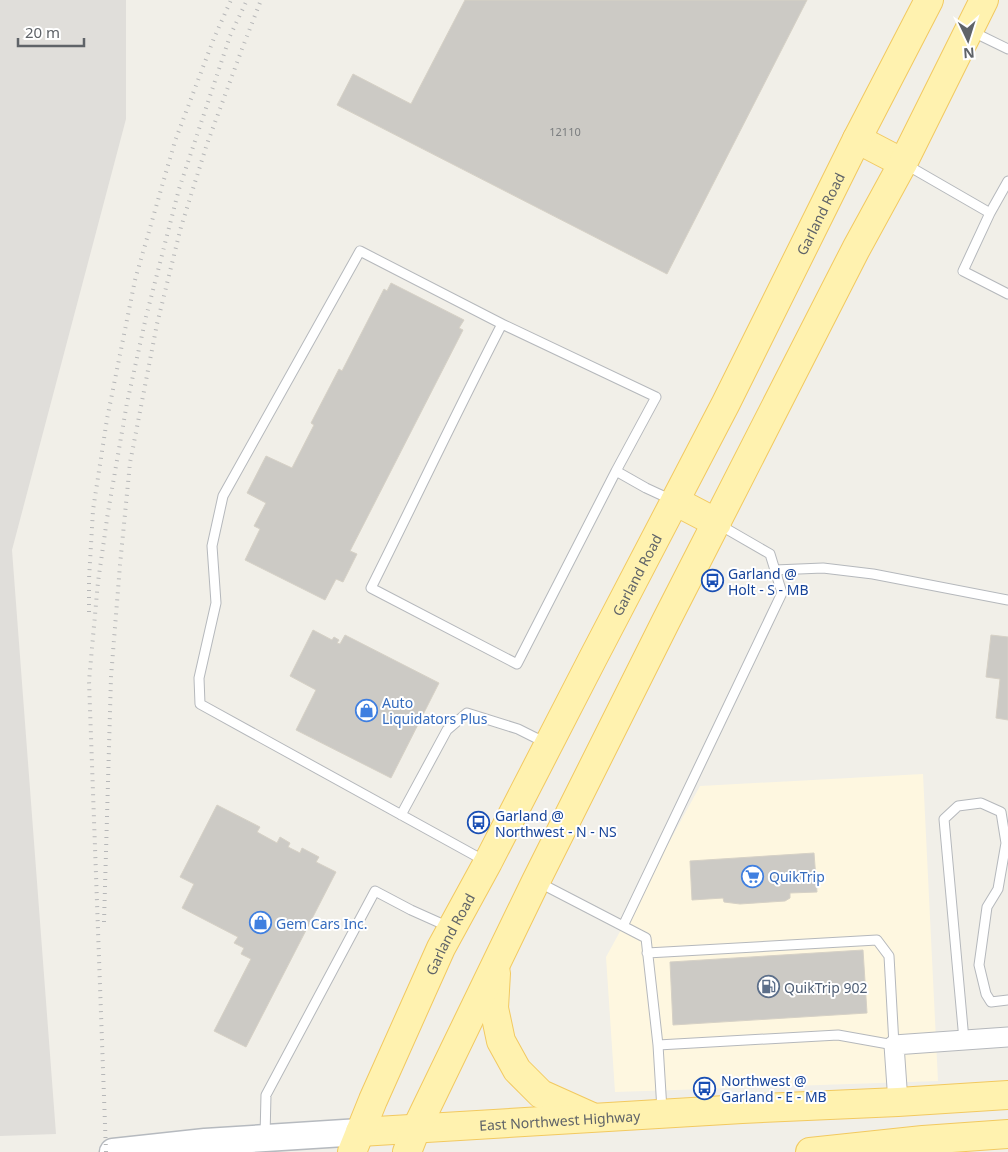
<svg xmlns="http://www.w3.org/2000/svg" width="1008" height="1152" viewBox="0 0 1008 1152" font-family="'Noto Sans',sans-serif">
	<rect width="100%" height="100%" fill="#f1efe8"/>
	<path fill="#fef7e0" d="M 923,774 L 938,1081 L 615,1092 L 606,957 L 700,786 Z"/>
	<path fill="#e0deda" d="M 0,0 L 126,0 L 126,119 L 12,550 L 56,1134 L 0,1136 Z"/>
	<path fill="#cccac5" stroke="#d6d1c6" d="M 465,0 L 807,0 L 667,274 L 337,105 L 353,74 L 411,104 Z
		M 391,283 L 464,320 L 459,328 L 463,330 L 350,551 L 357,554 L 343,582 L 336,579 L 325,600 L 245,560 L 260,529 L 254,526 L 266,503 L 247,493 L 266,456 L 292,468 L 314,425 L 311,423 L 339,369 L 342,371 L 384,289 L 387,291 Z
		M 313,630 L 332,640 L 334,637 L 339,640 L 337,643 L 340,644 L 345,635 L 439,683 L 391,778 L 296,730 L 316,690 L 290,676 Z
		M 991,635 L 1008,637 L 1008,720 L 996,718 L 1000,679 L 986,677 Z
		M 217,805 L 260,827 L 257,832 L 277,843 L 280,837 L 290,843 L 288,847 L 300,853 L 302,848 L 319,857 L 316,862 L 336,872 L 246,1047 L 214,1031 L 251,959 L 241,954 L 244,948 L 234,943 L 238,937 L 182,908 L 194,884 L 180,877 Z
		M 814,853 L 817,892 L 790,893 L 790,898 L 785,901 L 740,904 L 724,902 L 723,898 L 692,900 L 690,861 Z
		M 863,950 L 867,1013 L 673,1025 L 670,962 Z"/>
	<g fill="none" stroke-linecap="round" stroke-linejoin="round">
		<defs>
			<path id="lane" d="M 971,31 L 1008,49
				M 905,164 L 990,213
				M 1008,181 L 990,213 L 963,271 L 1008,294
				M 616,471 L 656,397 L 502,324 C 457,411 415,500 371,588 L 517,664 L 616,471 L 646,488 L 672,500
				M 775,570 L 823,568 L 873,574 L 1008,600
				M 401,815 L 447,730 L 467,713 L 518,729 L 546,743
				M 485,861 L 200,704 L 199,678 L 216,603 L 212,546 L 223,496 L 360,251 L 502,324
				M 538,882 L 646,938 L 658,1045
				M 623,926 L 782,593 L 770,554 L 718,524
				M 647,953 L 877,940 L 889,956 L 894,1045 L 838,1035 L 658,1045 L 662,1110
				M 964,1040 L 944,819 L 958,806 L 981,803 L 1001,812 L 1006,843 L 998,889 L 987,907 L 979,965 L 986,994 L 991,1002 L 1008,1000
				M 265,1136 L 266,1095 L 375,891 L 411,910 L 449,927"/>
			<path id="street" d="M 898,1102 L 894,1045 L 1008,1037"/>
			<path id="secondary" d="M 113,1152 L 205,1142 L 360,1132"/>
			<g id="primary">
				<path d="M 857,139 L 903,163"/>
				<path d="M 675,501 L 717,523"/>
				<path d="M 496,973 L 494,1008 L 501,1041 L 517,1070 L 541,1094 L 590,1116"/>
				<path id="s1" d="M 360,1132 L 742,1109 L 898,1102 L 1008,1095"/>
				<path id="s2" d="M 352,1152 L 373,1100 L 441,948 L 488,862 L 592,660 L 726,403 L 857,139 L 929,0"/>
				<path d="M 407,1152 L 416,1129 L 536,881 L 666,621 L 856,249 L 903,163 L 984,0"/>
				<path d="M 810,1152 L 923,1140 L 1008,1134"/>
			</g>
		</defs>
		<use href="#lane" stroke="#b5b8bc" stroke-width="11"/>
		<use href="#street" stroke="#b5b8bc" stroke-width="21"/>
		<use href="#secondary" stroke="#b6babf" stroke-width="29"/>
		<use href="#primary" stroke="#f2c960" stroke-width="30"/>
		<use href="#lane" stroke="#fff" stroke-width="9"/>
		<use href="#street" stroke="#fff" stroke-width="19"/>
		<use href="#secondary" stroke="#fff" stroke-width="26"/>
		<use href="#primary" stroke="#fff2af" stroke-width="28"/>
		<path stroke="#b6b7b8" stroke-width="4" stroke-dasharray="1 6" stroke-linecap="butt" d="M 89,612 L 89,579 L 93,510 L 107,419 L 135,280 L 175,141 L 214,38 L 231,0
			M 104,922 L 111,677 L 120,565 L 130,463 L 157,324 L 181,227 L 207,144 L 242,49 L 261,0
			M 106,1152 L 89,681 L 98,582 L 108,512 L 127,403 L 146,317 L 179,189 L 230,36 L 247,0"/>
	</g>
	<defs>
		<symbol id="bus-ring" viewBox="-11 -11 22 22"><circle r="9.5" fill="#fff" stroke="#1a4fb4" stroke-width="1.5"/><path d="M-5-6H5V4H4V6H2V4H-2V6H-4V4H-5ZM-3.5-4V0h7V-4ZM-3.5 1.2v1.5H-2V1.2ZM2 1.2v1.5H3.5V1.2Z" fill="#1a4fb4"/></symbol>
		<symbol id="shop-ring" viewBox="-11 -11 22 22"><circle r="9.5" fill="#fff" stroke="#3f7fe0" stroke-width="1.5"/><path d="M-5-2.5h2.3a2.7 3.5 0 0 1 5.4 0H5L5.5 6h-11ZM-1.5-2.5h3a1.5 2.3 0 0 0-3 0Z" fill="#3f7fe0"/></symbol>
		<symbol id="supermarket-ring" viewBox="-11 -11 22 22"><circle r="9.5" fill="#fff" stroke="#3f7fe0" stroke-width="1.5"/><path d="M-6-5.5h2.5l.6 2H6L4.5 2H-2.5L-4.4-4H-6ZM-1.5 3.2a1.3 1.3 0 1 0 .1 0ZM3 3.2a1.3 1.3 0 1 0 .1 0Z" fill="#3f7fe0"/></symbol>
		<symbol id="fuel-ring" viewBox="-11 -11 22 22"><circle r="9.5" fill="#fff" stroke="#5c6f8a" stroke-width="1.5"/><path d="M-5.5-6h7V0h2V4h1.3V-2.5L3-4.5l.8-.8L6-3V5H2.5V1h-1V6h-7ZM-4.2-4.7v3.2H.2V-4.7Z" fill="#5c6f8a"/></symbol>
	</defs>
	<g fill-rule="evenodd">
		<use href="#bus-ring" x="700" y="568" width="25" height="25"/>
		<use href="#shop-ring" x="354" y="698" width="25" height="25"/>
		<use href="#bus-ring" x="466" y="810" width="25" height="25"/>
		<use href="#supermarket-ring" x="740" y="864" width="25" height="25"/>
		<use href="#shop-ring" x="248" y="910" width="25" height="25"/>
		<use href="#fuel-ring" x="756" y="974" width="25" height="25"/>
		<use href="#bus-ring" x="692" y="1076" width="25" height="25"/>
	</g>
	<g text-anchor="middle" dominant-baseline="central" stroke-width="4" stroke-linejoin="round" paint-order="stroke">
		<g font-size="11" fill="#7a7d7f">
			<text x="565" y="131">12110</text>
		</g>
		<g font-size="14" fill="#5f6368" stroke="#fff">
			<text stroke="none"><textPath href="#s2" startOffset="1049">Garland Road</textPath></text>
			<text stroke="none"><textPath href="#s2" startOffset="644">Garland Road</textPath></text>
			<text stroke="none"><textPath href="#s2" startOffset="239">Garland Road</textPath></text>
			<text stroke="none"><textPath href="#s1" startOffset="200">East Northwest Highway</textPath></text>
		</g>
		<g font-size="14" fill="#164399" stroke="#fff" text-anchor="start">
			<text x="728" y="573">Garland @<tspan x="728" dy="16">Holt - S - MB</tspan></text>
			<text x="495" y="815">Garland @<tspan x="495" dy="16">Northwest - N - NS</tspan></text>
			<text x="721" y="1080">Northwest @<tspan x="721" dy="16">Garland - E - MB</tspan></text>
		</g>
		<g font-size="14" fill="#366cbe" stroke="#fff" text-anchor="start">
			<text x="382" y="702">Auto<tspan x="382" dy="16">Liquidators Plus</tspan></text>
			<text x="769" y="876">QuikTrip</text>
			<text x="276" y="923">Gem Cars Inc.</text>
		</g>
		<g font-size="14" fill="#4e5e75" stroke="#fff" text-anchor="start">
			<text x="784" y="987">QuikTrip 902</text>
		</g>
	</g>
	<g transform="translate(968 40) rotate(176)" stroke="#ffffff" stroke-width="4" paint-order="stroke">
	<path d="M0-4L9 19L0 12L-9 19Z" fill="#5f6368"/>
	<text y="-8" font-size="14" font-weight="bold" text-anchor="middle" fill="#5f6368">N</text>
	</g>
	<path d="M18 38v8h66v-8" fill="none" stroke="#5f6368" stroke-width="2.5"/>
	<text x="25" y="38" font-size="15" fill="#5f6368" stroke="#ffffff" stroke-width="4" paint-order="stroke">20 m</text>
</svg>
